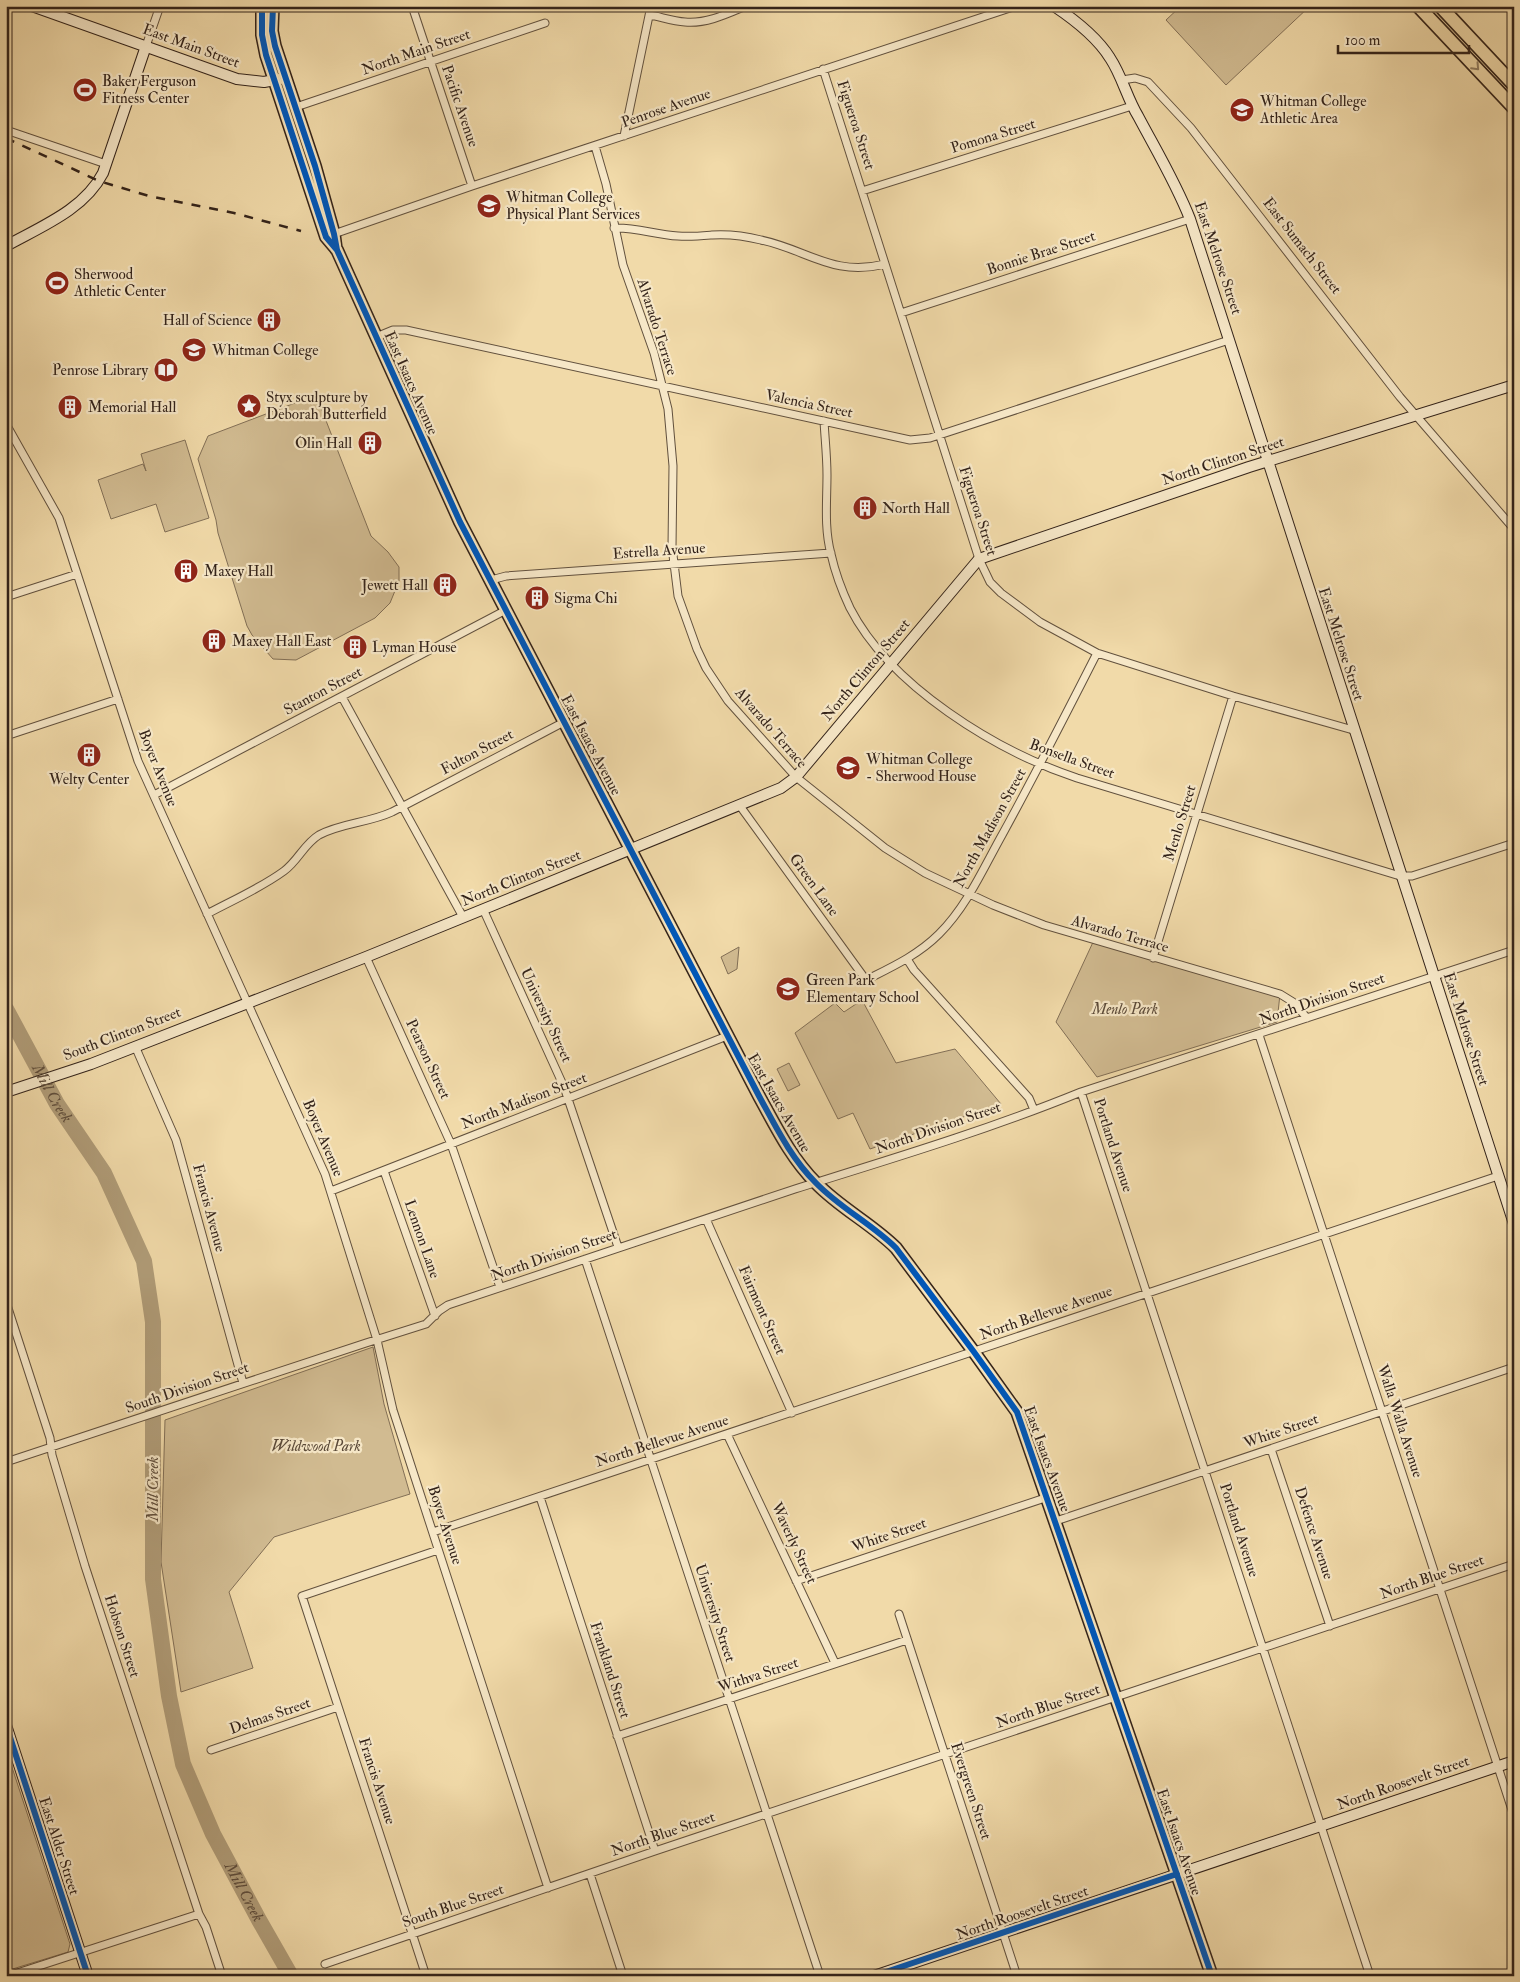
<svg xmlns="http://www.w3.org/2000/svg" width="1520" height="1982" viewBox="0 0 1520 1982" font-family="'IM FELL Double Pica',serif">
	<rect width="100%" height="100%" fill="#f1daa9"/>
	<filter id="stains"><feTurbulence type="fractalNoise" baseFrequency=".004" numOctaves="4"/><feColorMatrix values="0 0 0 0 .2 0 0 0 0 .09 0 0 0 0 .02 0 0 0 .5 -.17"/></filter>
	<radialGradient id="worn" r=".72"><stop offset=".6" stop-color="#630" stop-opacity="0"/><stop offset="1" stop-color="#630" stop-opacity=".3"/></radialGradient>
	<path fill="#d1bb91" stroke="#826f56" d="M 1181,6 L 1310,6 L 1226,85 L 1166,20 Z
		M 316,395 L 371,536 L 388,552 L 399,567 L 399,581 L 390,603 L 375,618 L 296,660 L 273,659 L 252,635 L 247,626 L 218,533 L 216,520 L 198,459 L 208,436 Z
		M 185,440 L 209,518 L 165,532 L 156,504 L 111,519 L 98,480 L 143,464 L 146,471 L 141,454 Z
		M 1094,940 L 1280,994 L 1277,1022 L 1097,1077 L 1056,1022 Z
		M 739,947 L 737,969 L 728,974 L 721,957 Z
		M 862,1000 L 896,1063 L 955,1049 L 1001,1104 L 870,1149 L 853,1113 L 838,1119 L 795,1033 L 835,1003 L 844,1012 Z
		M 789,1063 L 800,1085 L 788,1091 L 777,1069 Z
		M 373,1347 L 384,1404 L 410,1494 L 274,1537 L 229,1592 L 253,1668 L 181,1692 L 161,1562 L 165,1420 Z
		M 6,1749 L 70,1944 L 68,1952 L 6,1971 Z"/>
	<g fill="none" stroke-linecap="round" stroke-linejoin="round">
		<path stroke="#b09c78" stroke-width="16" id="s1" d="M 6,1009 L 57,1104 L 104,1173 L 144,1261 L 153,1322 L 153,1579 L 169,1696 L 183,1764 L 213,1834 L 259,1920 L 291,1976"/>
		<defs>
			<path id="street" d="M 412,6 L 472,186
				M 650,15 C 661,17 673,21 685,22 C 706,24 727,14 746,6
				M 146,46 L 160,6
				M 823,69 L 979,559 L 990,582 L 1001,593 L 1040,622 L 1097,653 L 1233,696 L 1353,730
				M 1122,80 L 1135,78 L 1148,82 L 1191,128 L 1400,397 L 1514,529
				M 296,107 L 545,23
				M 6,130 L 106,164
				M 624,136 L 651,6
				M 595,146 L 606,184 L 623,265 L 654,353 L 668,409 L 673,466 L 672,547 L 678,596 L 697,649 L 706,668 L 728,701 L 796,777 L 885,848 L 925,873 L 993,905 L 1044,925 L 1280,994 L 1293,1002 L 1307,1018
				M 862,191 L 1132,106
				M 614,228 C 636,227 656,235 678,236 C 689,237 700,236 712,235 C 728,234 745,236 761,240 C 808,250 833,277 885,264
				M 331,235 L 472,186 L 1016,6
				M 901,313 L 1190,219
				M 376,337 L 393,330 L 406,330 L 910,440 L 930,438 L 1229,340
				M 824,421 C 825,439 827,457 827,475 C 827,501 824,528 831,554 C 835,572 842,591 850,608 C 890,686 996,751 1077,778 L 1400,876 L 1412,876 L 1514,843
				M 6,424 L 59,518 L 138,761 L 325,1174 L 377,1340 L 393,1410 L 548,1888
				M 491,580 L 506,576 L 831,553
				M 6,597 L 77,574
				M 342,697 L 463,917
				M 6,736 L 118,699
				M 154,795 L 506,610
				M 740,806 L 866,980 C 892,967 918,955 939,934 C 967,906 983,869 1002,835 C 1035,775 1066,714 1097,653
				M 483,909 L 564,1087 L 618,1247
				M 207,914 C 233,900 261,888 284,871 C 298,861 304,844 319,835 C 341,823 368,823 392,812 L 564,722
				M 366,957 L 451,1144 L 500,1287
				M 1153,958 L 1233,696
				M 907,959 L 914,970 L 1029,1098 L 1034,1110
				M 1259,1035 L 1514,1816
				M 135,1046 L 176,1140 L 243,1383
				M 1081,1092 L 1370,1976
				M 384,1171 L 435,1316
				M 331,1191 L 727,1036
				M 706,1219 L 792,1413
				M 585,1259 L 820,1976
				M 6,1302 L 50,1438 L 52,1455 L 85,1566 L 199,1914 L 206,1927 L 222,1976
				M 727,1434 L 835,1663
				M 1271,1449 L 1330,1626
				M 6,1462 L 366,1343 L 426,1324 L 439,1311 L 448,1305 L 795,1189 C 891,1159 988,1130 1081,1092 L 1514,950
				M 540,1497 L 655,1851
				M 1056,1521 L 1514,1367
				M 433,1532 L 1498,1176
				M 796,1581 L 1048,1497
				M 899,1614 L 1017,1976
				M 617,1736 L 907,1640
				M 211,1750 L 338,1707
				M 590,1874 L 623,1976
				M 325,1964 L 655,1851 L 1514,1564
				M 8,1976 L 199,1914
				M 426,1976 L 302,1596 L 438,1550"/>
			<path id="secondary" d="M 32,6 L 237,79 L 264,82 L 280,79
				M 1054,6 C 1075,20 1097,37 1110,58 C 1122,76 1127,98 1138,116 C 1156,150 1176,183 1190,219 L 1514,1224
				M 6,246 C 40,227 84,210 103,173 L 146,46
				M 6,1092 L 91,1064 L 366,957 L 781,788 L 796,777 L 979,559 L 1249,467 L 1514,385
				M 6,1725 L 88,1976
				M 874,1976 L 1514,1761"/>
			<path id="primary" d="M 262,6 L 262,35 L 266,55 L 326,237 L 337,250 L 460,522 L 759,1096 C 776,1127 791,1158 816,1183 C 840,1208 872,1224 896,1248 L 974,1352 L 1017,1412 L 1212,1976
				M 273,6 L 272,31 L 275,46 L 315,166 L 334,234 L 336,249"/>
			<path id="highway" d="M 1418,6 L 1514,108
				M 1440,6 L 1514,85"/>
		</defs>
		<use href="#street" stroke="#62513e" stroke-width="9"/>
		<use href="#secondary" stroke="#33231a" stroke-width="12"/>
		<use href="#primary" stroke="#33231a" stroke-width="14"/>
		<use href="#highway" stroke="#33231a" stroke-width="15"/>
		<use href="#street" stroke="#f6e7c7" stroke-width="7"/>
		<use href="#secondary" stroke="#f6e7c7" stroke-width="10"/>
		<use href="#primary" stroke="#f1daa9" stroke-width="11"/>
		<use href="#highway" stroke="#f1daa9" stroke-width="12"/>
		<path stroke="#33231a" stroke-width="2.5" stroke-dasharray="9 9" stroke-linecap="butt" d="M 6,138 L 99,181 L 149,196 L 234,213 L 301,231"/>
		<defs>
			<path id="cycleway" d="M 262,6 L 262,35 L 266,55 L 326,237 L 337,250 L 460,522 L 759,1096 C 776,1127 791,1158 816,1183 C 840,1208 872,1224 896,1248 L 974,1352 L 1017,1412 L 1212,1976
				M 273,6 L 272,31 L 275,46 L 315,166 L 334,234 L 337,250
				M 6,1725 L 88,1976
				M 874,1976 L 1177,1874"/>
		</defs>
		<use href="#cycleway" stroke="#f6e7c7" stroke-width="9"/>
		<use href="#cycleway" stroke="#0057b8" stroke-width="6"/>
	</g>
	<defs><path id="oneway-chevron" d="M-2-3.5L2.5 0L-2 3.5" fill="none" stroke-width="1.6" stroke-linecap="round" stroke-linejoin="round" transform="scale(1.25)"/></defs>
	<use stroke="#927e62" href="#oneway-chevron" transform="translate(1476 67) rotate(47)"/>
	<defs>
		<symbol id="stadium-disc" viewBox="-11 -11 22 22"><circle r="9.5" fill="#8f2418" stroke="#f6e7c7"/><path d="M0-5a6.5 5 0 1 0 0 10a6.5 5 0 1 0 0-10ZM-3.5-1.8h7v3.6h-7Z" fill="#fff"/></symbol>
		<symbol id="university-disc" viewBox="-11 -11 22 22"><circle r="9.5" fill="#8f2418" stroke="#f6e7c7"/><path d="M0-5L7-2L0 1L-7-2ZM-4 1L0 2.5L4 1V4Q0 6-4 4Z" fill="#fff"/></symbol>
		<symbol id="building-disc" viewBox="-11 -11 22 22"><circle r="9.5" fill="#8f2418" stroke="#f6e7c7"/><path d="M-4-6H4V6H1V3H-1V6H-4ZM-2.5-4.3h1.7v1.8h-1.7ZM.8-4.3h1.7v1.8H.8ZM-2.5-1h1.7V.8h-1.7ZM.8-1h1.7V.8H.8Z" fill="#fff"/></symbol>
		<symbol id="library-disc" viewBox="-11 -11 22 22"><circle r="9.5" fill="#8f2418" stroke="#f6e7c7"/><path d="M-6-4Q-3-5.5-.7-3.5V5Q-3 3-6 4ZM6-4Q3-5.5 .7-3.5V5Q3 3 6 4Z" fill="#fff"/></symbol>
		<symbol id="sight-disc" viewBox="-11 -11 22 22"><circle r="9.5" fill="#8f2418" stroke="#f6e7c7"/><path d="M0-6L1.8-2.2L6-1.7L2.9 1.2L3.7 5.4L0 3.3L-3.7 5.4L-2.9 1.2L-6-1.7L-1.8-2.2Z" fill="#fff"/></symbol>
		<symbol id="school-disc" viewBox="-11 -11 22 22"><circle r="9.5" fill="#8f2418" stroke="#f6e7c7"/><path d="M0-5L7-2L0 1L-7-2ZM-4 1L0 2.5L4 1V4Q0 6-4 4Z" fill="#fff"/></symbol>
	</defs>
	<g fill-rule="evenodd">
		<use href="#stadium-disc" x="71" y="76" width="28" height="28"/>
		<use href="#university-disc" x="1228" y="96" width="28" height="28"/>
		<use href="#university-disc" x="475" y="192" width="28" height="28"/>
		<use href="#stadium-disc" x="43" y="269" width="28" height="28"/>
		<use href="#building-disc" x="255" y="306" width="28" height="28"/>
		<use href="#university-disc" x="180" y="336" width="28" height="28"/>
		<use href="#library-disc" x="152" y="356" width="28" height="28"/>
		<use href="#sight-disc" x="235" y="392" width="28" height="28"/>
		<use href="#building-disc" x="56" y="393" width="28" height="28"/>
		<use href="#building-disc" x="356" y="429" width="28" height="28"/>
		<use href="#building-disc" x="851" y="494" width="28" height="28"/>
		<use href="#building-disc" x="172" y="557" width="28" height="28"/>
		<use href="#building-disc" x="431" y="571" width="28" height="28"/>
		<use href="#building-disc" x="523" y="584" width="28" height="28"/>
		<use href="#building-disc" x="200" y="627" width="28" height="28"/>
		<use href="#building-disc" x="341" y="633" width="28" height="28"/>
		<use href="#building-disc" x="75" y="741" width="28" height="28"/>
		<use href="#university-disc" x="834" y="754" width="28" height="28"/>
		<use href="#school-disc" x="774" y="975" width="28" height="28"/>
	</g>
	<g text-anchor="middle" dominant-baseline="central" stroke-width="4.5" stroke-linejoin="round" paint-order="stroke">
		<g font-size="15" fill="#33231a" stroke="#f6e7c7">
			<text transform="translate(191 46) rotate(20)">East Main Street</text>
			<text transform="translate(416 52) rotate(-19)">North Main Street</text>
			<text transform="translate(460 106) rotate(71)">Pacific Avenue</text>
			<text transform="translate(666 108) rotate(-19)">Penrose Avenue</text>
			<text transform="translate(856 125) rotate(72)">Figueroa Street</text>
			<text transform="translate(993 136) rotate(-17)">Pomona Street</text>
			<text transform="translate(1302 246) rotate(52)">East Sumach Street</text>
			<text transform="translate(1041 253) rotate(-18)">Bonnie Brae Street</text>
			<text transform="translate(1218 258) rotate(71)">East Melrose Street</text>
			<text transform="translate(657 327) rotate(72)">Alvarado Terrace</text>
			<text transform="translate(411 383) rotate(66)">East Isaacs Avenue</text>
			<text transform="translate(809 404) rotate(12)">Valencia Street</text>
			<text transform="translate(1223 461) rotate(-18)">North Clinton Street</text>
			<text transform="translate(978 511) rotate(72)">Figueroa Street</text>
			<text transform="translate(659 551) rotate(-4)">Estrella Avenue</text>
			<text transform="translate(1341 644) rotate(72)">East Melrose Street</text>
			<text transform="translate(866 670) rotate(-50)">North Clinton Street</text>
			<text transform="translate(323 691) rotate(-28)">Stanton Street</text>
			<text transform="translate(771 728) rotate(49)">Alvarado Terrace</text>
			<text transform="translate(591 745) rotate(62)">East Isaacs Avenue</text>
			<text transform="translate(477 752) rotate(-28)">Fulton Street</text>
			<text transform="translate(1072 759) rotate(20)">Bonsella Street</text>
			<text transform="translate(158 768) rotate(68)">Boyer Avenue</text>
			<text transform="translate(1180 823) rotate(-73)">Menlo Street</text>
			<text transform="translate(990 828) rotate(-61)">North Madison Street</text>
			<text transform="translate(521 878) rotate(-22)">North Clinton Street</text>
			<text transform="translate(814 885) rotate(54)">Green Lane</text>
			<text transform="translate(1120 934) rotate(16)">Alvarado Terrace</text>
			<text transform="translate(1322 999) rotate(-19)">North Division Street</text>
			<text transform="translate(546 1015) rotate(65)">University Street</text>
			<text transform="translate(1466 1029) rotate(72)">East Melrose Street</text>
			<text transform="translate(122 1034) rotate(-21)">South Clinton Street</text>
			<text transform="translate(428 1059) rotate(65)">Pearson Street</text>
			<text transform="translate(524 1101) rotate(-21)">North Madison Street</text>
			<text transform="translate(779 1103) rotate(60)">East Isaacs Avenue</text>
			<text transform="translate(938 1128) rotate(-19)">North Division Street</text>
			<text transform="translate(323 1138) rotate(67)">Boyer Avenue</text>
			<text transform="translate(1113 1145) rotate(72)">Portland Avenue</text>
			<text transform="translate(209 1208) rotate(75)">Francis Avenue</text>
			<text transform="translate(422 1239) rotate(71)">Lennon Lane</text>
			<text transform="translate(554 1255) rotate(-19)">North Division Street</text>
			<text transform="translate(762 1310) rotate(66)">Fairmont Street</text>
			<text transform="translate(1046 1313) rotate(-19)">North Bellevue Avenue</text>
			<text transform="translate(187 1388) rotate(-19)">South Division Street</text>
			<text transform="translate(1400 1421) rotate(72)">Walla Walla Avenue</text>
			<text transform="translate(1281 1431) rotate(-19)">White Street</text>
			<text transform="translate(662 1441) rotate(-18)">North Bellevue Avenue</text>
			<text transform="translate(1047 1459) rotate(70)">East Isaacs Avenue</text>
			<text transform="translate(445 1525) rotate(72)">Boyer Avenue</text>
			<text transform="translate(1239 1530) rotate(72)">Portland Avenue</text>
			<text transform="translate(1314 1533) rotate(72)">Defence Avenue</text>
			<text transform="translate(889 1535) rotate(-19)">White Street</text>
			<text transform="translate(794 1543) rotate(65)">Waverly Street</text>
			<text transform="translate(1432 1577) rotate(-19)">North Blue Street</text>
			<text transform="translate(715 1613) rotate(72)">University Street</text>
			<text transform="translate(122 1636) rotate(72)">Hobson Street</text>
			<text transform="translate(610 1670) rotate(72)">Frankland Street</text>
			<text transform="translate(758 1675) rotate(-18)">Withva Street</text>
			<text transform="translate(1048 1706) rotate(-19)">North Blue Street</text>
			<text transform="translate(270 1716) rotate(-19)">Delmas Street</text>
			<text transform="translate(377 1781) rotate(72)">Francis Avenue</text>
			<text transform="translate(1403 1783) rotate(-19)">North Roosevelt Street</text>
			<text transform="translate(971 1791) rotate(72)">Evergreen Street</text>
			<text transform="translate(663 1834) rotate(-19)">North Blue Street</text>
			<text transform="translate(1179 1842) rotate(71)">East Isaacs Avenue</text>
			<text transform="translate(59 1846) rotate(72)">East Alder Street</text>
			<text transform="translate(453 1906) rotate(-19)">South Blue Street</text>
			<text transform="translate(1022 1913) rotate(-19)">North Roosevelt Street</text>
		</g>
		<g font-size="15" fill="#33231a" stroke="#f6e7c7" text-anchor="start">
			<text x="102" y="81">Baker Ferguson<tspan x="102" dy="17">Fitness Center</tspan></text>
			<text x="1260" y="101">Whitman College<tspan x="1260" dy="17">Athletic Area</tspan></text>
			<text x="506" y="197">Whitman College<tspan x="506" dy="17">Physical Plant Services</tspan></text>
			<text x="74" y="274">Sherwood<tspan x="74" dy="17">Athletic Center</tspan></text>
			<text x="252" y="320" text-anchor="end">Hall of Science</text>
			<text x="212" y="350">Whitman College</text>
			<text x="148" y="370" text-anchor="end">Penrose Library</text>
			<text x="266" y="397">Styx sculpture by<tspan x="266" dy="17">Deborah Butterfield</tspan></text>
			<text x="88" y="407">Memorial Hall</text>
			<text x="352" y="443" text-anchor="end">Olin Hall</text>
			<text x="882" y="508">North Hall</text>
			<text x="204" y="571">Maxey Hall</text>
			<text x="428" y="585" text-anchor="end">Jewett Hall</text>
			<text x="554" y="598">Sigma Chi</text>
			<text x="232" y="641">Maxey Hall East</text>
			<text x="372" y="647">Lyman House</text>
			<text x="866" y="759">Whitman College<tspan x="866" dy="17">- Sherwood House</tspan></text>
			<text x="89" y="779" text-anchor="middle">Welty Center</text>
			<text x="806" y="980">Green Park<tspan x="806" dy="17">Elementary School</tspan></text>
		</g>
		<g font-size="15" font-style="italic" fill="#5a4938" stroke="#f6e7c7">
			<text x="1125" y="1009">Menlo Park</text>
			<text x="316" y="1446">Wildwood Park</text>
		</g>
		<g font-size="16" font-style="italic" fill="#5f4d3b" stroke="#f6e7c7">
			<text stroke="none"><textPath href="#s1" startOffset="96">Mill Creek</textPath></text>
			<text transform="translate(153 1489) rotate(-90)">Mill Creek</text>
			<text stroke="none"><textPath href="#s1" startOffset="936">Mill Creek</textPath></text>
		</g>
	</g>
	<rect width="1520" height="1982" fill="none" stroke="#f1daa9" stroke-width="25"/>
	<rect x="8" y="8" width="1505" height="1967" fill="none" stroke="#33231a" stroke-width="2.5"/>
	<rect x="12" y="12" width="1495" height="1957" fill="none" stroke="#33231a"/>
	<path d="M1338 45v8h131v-8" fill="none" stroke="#33231a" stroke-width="2.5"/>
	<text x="1345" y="45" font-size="15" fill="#33231a" stroke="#f6e7c7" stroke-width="4" paint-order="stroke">100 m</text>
	<rect width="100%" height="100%" filter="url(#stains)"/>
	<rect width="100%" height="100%" fill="url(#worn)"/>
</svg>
